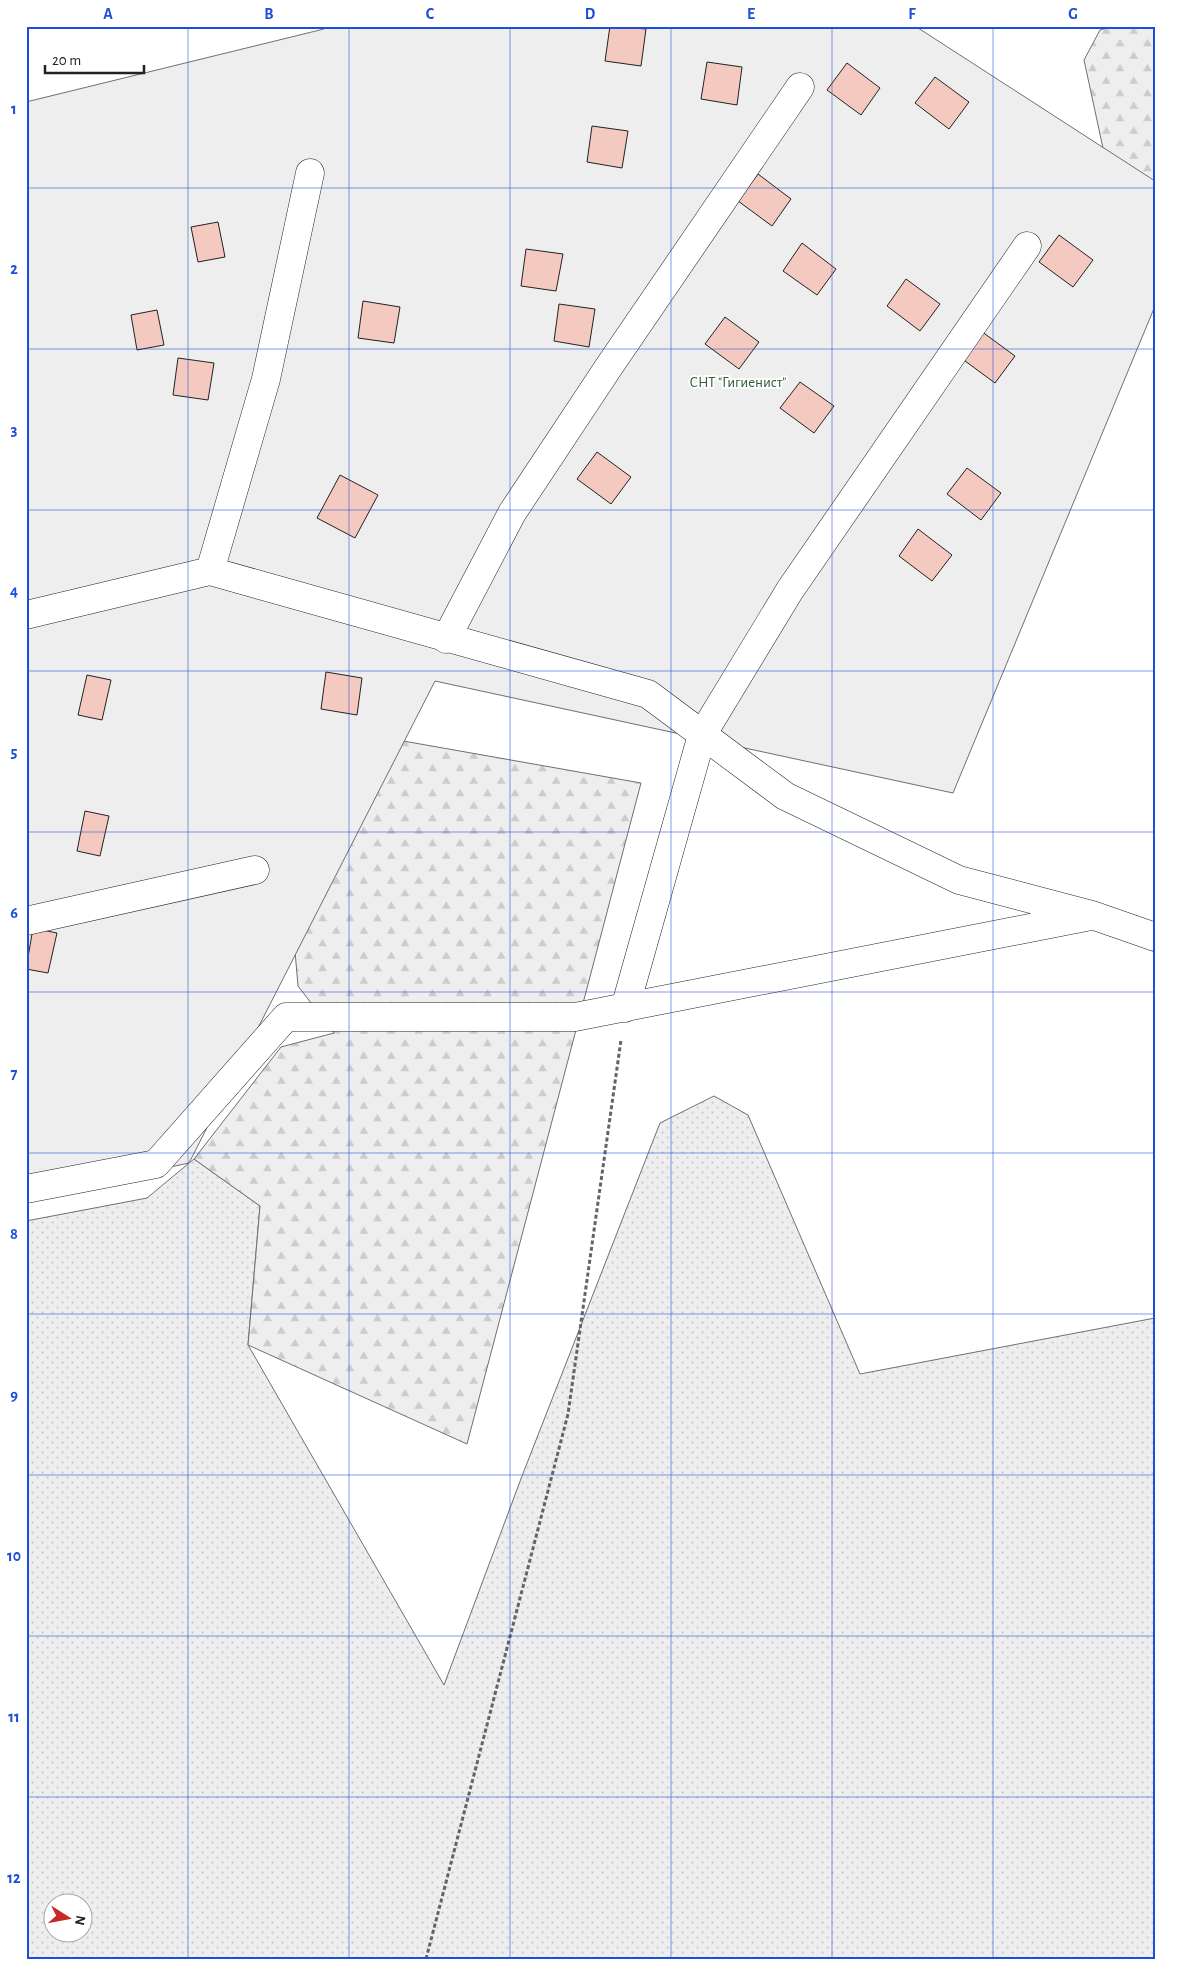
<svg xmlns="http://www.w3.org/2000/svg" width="1181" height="1985" viewBox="0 0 1181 1985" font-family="'Alegreya Sans',sans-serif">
	<defs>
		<pattern id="grass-dots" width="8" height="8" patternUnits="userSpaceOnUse" patternTransform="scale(1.25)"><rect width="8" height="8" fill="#eee"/><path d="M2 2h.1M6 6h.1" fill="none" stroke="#ccc" stroke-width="1.8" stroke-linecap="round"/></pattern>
		<pattern id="forest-firs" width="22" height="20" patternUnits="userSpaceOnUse" patternTransform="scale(1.25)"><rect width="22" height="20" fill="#eee"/><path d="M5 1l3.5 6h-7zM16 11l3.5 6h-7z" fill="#ccc"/></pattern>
	</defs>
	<rect width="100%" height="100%" fill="#fff"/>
	<path fill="url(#grass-dots)" stroke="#6f6f6f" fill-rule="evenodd" d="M 714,1096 L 748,1115 L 860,1374 L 1155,1318 L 1155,1959 L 26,1959 L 26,1221 L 147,1198 L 194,1159 L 260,1206 L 248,1345 L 444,1685 L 522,1476 L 660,1123 ZM 52,1902 L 82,1902 L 82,1932 L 52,1932 Z"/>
	<path fill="url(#forest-firs)" stroke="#6f6f6f" d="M 1114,26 L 1155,26 L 1155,213 L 1106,162 L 1084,60 L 1100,30 Z
		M 307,724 L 641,783 L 467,1444 L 248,1345 L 260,1206 L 194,1159 L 281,1047 L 334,1033 L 298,986 L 284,824 Z"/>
	<path fill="#eee" stroke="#6f6f6f" d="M 327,26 L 915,26 L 1155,181 L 1155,306 L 953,793 L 435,681 L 189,1163 L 26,1198 L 26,102 L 324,29 Z"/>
	<path fill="#f3c9c0" stroke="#222" d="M 610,26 L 646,29 L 641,66 L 605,61 Z
		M 707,62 L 742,67 L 737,105 L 701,99 Z
		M 847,63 L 880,88 L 861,115 L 827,90 Z
		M 935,77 L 969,102 L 949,129 L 915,103 Z
		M 592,126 L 628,131 L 622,168 L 587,162 Z
		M 758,174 L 791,199 L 772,226 L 738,201 Z
		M 218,222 L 225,257 L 198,262 L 191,227 Z
		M 1059,235 L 1093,260 L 1073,287 L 1039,262 Z
		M 802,243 L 836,269 L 817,295 L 783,271 Z
		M 526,249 L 563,254 L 556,291 L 521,286 Z
		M 906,279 L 940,304 L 920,331 L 887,306 Z
		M 363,301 L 400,307 L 394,343 L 358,338 Z
		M 559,304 L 595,309 L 589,347 L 554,341 Z
		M 157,310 L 164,345 L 137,350 L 131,315 Z
		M 725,317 L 759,342 L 739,369 L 705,344 Z
		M 981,331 L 1015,356 L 995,383 L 961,358 Z
		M 178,358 L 214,363 L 208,400 L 173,395 Z
		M 800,382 L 834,406 L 814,433 L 780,408 Z
		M 597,452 L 631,477 L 611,504 L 577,479 Z
		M 967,468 L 1001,493 L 981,520 L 947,494 Z
		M 340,475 L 378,495 L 355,538 L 317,518 Z
		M 918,529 L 952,555 L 932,581 L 899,556 Z
		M 326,672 L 362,678 L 357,715 L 321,709 Z
		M 87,675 L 111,680 L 102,720 L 78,715 Z
		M 85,811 L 109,816 L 100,856 L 77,851 Z
		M 33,928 L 57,933 L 48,973 L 26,969 Z"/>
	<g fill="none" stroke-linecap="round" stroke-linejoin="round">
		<defs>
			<path id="minor" d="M 210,571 L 266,379 L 310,173
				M 26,615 L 210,571 L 648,694 L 785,796 L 959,880 L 1092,915 L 1155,937
				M 446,639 L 512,513 L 608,368 L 800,87
				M 26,921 L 255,870
				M 625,1008 L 702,735 L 790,590 L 1027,246
				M 26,1189 L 156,1164 L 286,1017 L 575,1017 L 1086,917"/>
		</defs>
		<use href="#minor" stroke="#222" stroke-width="29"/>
		<path stroke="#646464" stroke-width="3" stroke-dasharray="4 2.5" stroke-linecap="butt" d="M 426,1959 L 568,1414 L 621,1040"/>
		<use href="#minor" stroke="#fff" stroke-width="28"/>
	</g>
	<path fill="none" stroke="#1d4ed8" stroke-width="1" stroke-opacity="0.55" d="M 188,26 L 188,1959M 349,26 L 349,1959M 510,26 L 510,1959M 671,26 L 671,1959M 832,26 L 832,1959M 993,26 L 993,1959M 26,188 L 1155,188M 26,349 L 1155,349M 26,510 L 1155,510M 26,671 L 1155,671M 26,832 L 1155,832M 26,992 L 1155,992M 26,1153 L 1155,1153M 26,1314 L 1155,1314M 26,1475 L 1155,1475M 26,1636 L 1155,1636M 26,1797 L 1155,1797"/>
	<g text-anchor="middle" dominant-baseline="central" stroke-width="4" stroke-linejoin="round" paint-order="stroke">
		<g font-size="15" fill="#2f5e38" stroke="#fff">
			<text x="738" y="382">СНТ "Гигиенист"</text>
		</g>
	</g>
	<rect width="1181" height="1985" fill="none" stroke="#ffffff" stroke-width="55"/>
	<g transform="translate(68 1918) rotate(101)"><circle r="24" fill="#ffffff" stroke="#a7a7a7"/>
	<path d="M0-4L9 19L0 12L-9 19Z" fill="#c62828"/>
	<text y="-8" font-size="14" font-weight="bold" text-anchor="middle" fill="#222222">N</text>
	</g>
	<path d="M45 65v8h99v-8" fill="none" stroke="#222222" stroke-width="2.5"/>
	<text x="52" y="65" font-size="15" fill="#222222" stroke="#ffffff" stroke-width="4" paint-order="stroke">20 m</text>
	<rect x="28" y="28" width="1126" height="1930" fill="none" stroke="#1d4ed8" stroke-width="2"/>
	<g font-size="16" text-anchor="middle" font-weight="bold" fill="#1d4ed8">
		<text x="108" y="19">A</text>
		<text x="269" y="19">B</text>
		<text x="430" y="19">C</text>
		<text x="590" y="19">D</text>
		<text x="751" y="19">E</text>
		<text x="912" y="19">F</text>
		<text x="1073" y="19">G</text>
		<text x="14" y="114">1</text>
		<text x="14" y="274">2</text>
		<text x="14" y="435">3</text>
		<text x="14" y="596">4</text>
		<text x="14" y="757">5</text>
		<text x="14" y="918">6</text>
		<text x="14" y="1079">7</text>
		<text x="14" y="1239">8</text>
		<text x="14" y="1400">9</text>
		<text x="14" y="1561">10</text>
		<text x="14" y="1722">11</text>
		<text x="14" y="1883">12</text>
	</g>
</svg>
